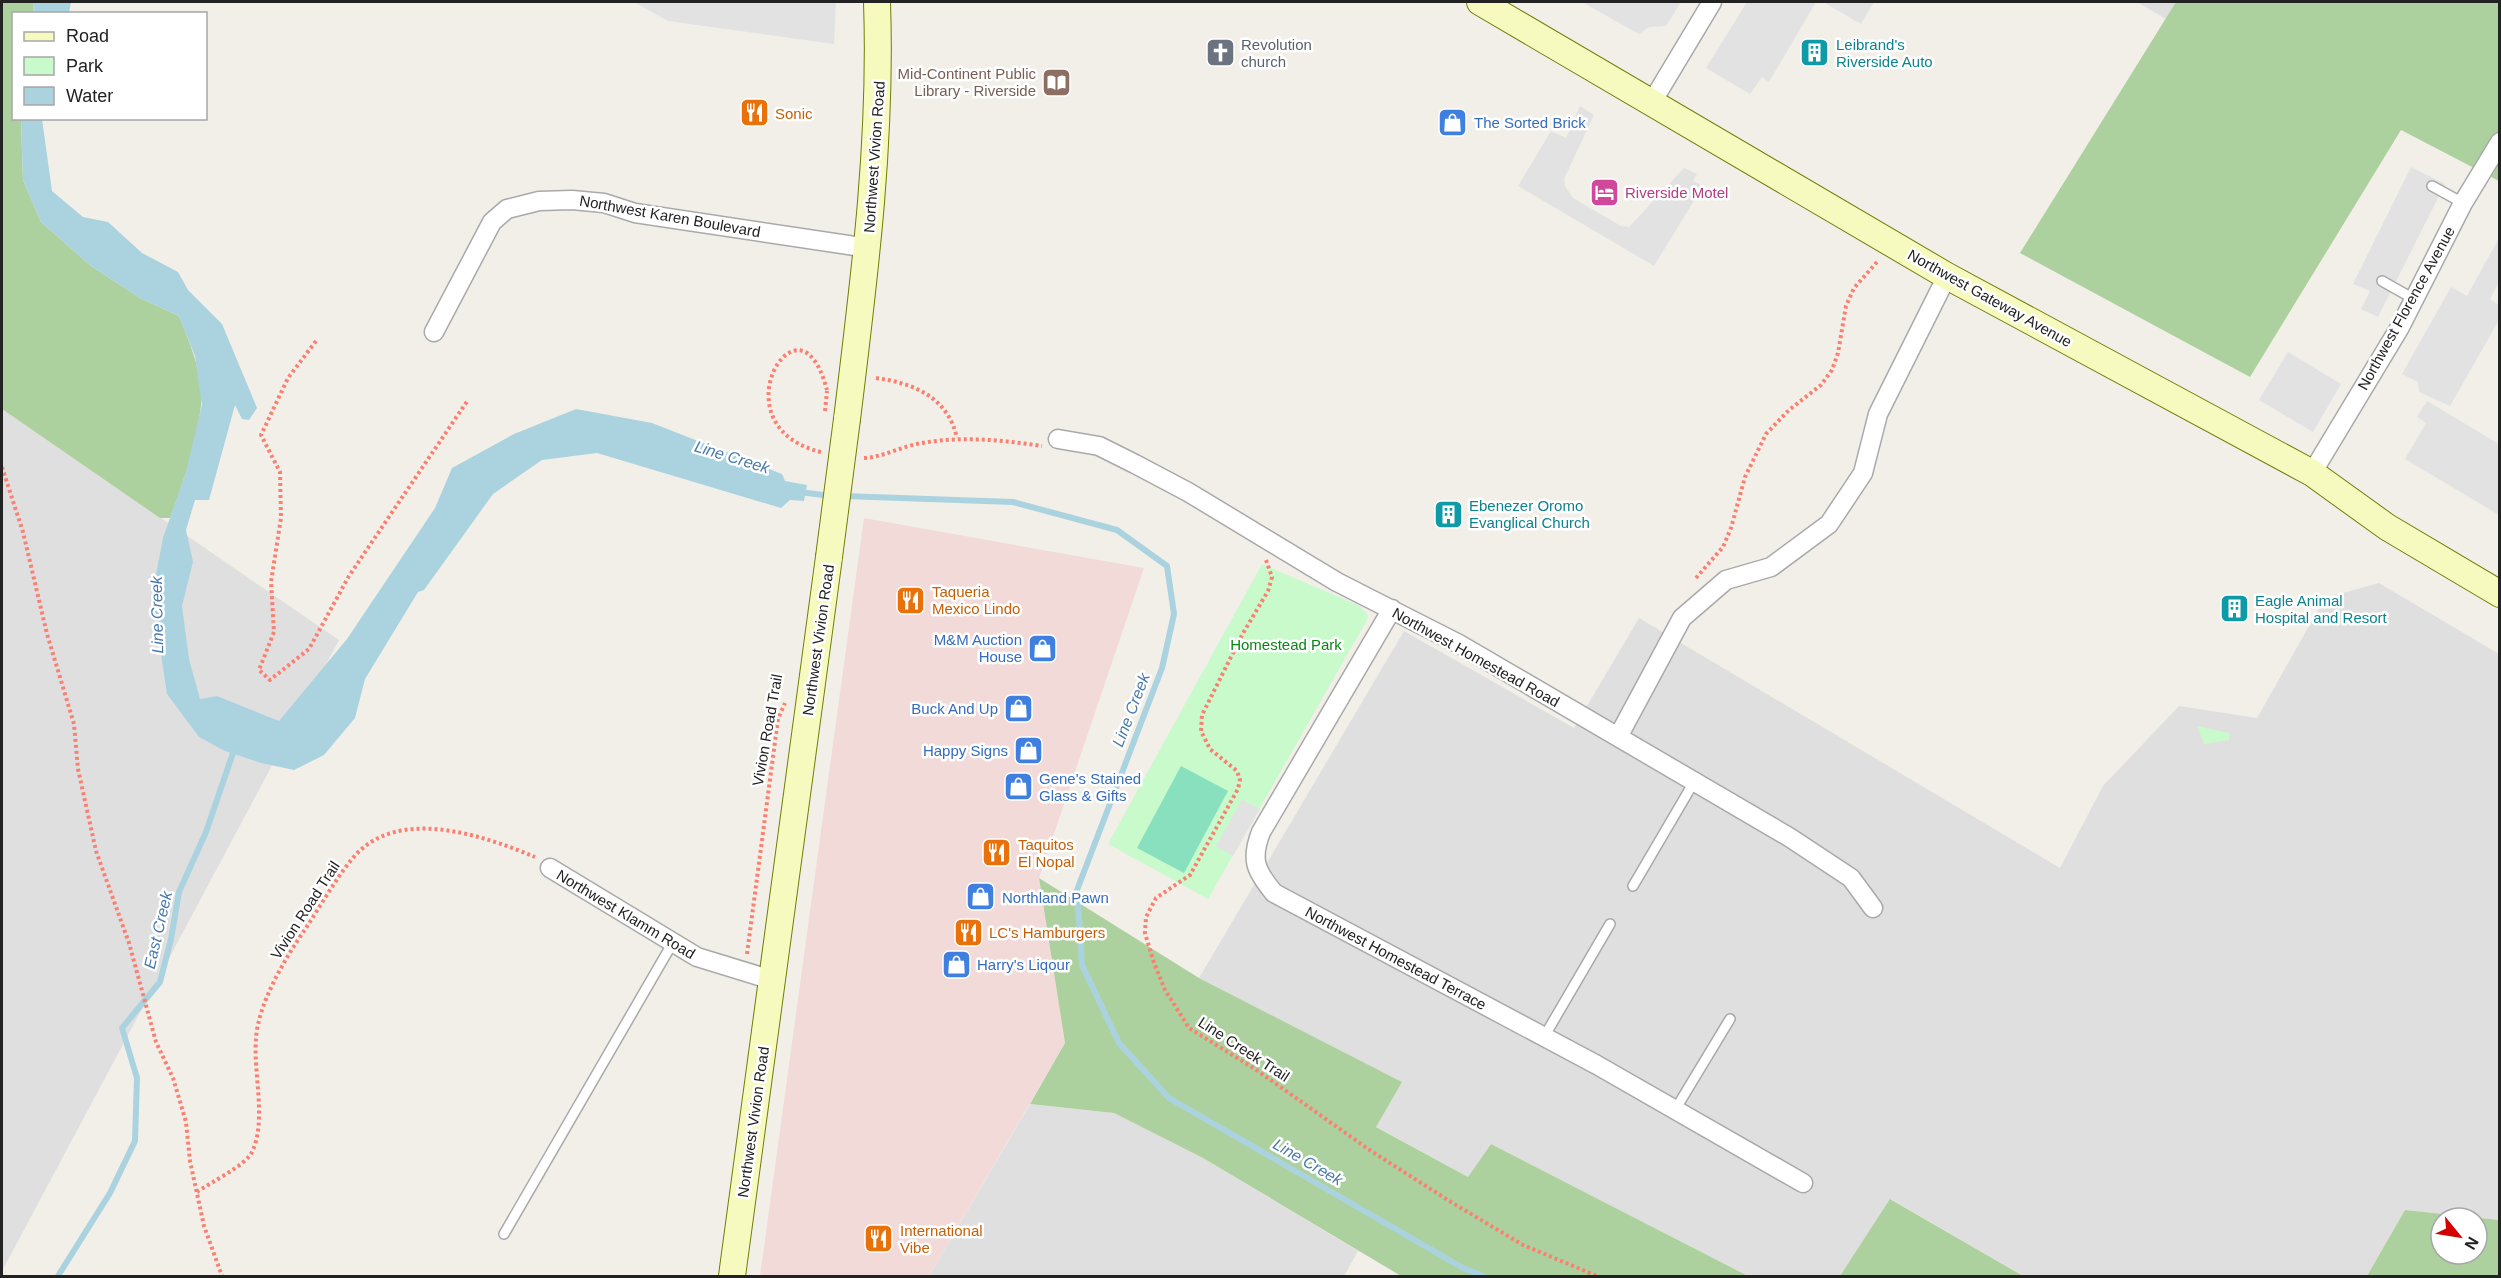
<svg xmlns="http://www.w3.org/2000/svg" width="2501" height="1278" viewBox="0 0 2501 1278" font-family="Arial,sans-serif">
	<rect width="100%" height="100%" fill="#f2efe9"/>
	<path fill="#e0dfdf" d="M 2137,2 L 2176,2 L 2166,19 Z
		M 2,409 L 339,640 L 2,1271 Z
		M 2379,583 L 2499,654 L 2499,1220 L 2405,1210 L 2367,1276 L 2023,1276 L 1891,1199 L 1840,1276 L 1748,1276 L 1491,1144 L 1468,1177 L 1375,1126 L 1402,1082 L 1199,978 L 1404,631 L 1574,728 L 1639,618 L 2060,868 L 2103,786 L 2179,706 L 2257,718 L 2325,598 Z
		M 1030,1104 L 1114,1113 L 1203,1158 L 1358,1251 L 1344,1276 L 929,1276 Z"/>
	<path fill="#f2dad9" d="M 864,518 L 1144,568 L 1039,878 L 1065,1043 L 929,1276 L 760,1276 Z"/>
	<path fill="#add19e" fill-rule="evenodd" d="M 2,2 L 34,2 L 33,13 L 14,14 L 14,118 L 21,119 L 23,180 L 41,222 L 91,266 L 140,298 L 179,316 C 190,343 204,376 201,406 C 197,444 183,483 170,518 L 160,518 L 2,409 Z
		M 2176,2 L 2499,2 L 2499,181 L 2401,130 L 2250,377 L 2020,253 Z
		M 1039,878 L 1199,978 L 1402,1082 L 1376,1127 L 1468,1177 L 1491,1144 L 1748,1276 L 1401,1276 L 1203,1158 L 1114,1113 L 1030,1104 L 1065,1043 Z
		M 1890,1199 L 2023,1276 L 1840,1276 Z
		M 2405,1210 L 2499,1220 L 2499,1276 L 2367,1276 ZM 2441,1218 L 2477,1218 L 2477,1254 L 2441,1254 Z"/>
	<path fill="#c8facc" d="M 1262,564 L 1360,606 L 1368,616 L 1367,620 L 1208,899 L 1108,844 Z
		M 2197,726 L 2229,733 L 2229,740 L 2204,744 Z"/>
	<path fill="#88e0be" d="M 1181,766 L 1228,791 L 1184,873 L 1137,848 Z"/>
	<path fill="#e2e2e2" d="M 634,2 L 836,2 L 834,44 L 668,21 Z
		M 1582,2 L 1681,2 L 1666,26 L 1649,27 L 1639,34 Z
		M 1747,2 L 1816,2 L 1769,82 L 1762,77 L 1750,94 L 1706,68 Z
		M 1823,2 L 1874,2 L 1861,24 Z
		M 1580,106 L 1594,115 L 1564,179 L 1565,186 L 1573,198 L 1621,226 L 1629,227 L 1684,168 L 1697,174 L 1693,181 L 1703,186 L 1654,266 L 1518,186 L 1551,131 L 1566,138 Z
		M 2411,167 L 2445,184 L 2378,317 L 2361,309 L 2370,291 L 2353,284 Z
		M 2499,238 L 2499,282 L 2490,299 L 2499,305 L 2499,320 L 2450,406 L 2419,392 L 2418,382 L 2402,374 L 2451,287 L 2467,296 Z
		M 2288,352 L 2341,384 L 2313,432 L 2259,400 Z
		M 2427,401 L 2499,444 L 2499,515 L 2405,459 L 2426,423 L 2417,417 Z
		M 1242,800 L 1260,809 L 1233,856 L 1216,846 Z"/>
	<path fill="#aad3df" d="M 34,2 L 71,2 L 69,13 L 33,13 Z
		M 21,119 L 42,119 L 52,191 L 83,217 L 108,222 L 142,253 L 178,272 L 188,290 L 222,324 L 257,408 L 249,420 L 242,419 L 235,405 L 209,500 L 195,500 L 186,530 L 193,562 L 182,606 L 189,659 L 200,699 L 217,696 L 279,721 L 347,639 L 435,508 L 452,468 L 514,434 L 576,409 L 652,423 L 782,474 L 785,481 L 807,485 L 804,501 L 790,500 L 781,508 L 597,453 L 542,460 L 493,494 L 424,590 L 418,592 L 365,679 L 355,718 L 324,755 L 294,770 L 261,763 L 225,751 L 199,737 L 167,694 L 152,596 L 163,538 L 185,475 L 202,405 L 195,356 L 179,316 L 140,298 L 91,266 L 41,222 L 23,180 Z"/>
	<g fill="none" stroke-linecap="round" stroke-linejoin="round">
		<path stroke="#aad3df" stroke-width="6" d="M 799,492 L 831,496
			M 844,496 L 1013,502 L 1117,530 L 1167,566 L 1174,614 L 1162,668 L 1077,890 L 1082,965 L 1119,1043 L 1169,1098 L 1463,1268 L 1483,1276
			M 58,1276 L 110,1193 L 135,1141 L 137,1078 L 122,1028 L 160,982 L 171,939 L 179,892 L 206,832 L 235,747"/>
		<defs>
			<path id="service" d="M 2432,186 L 2463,203
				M 2382,281 L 2414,299
				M 1633,886 L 1694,782
				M 1544,1037 L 1610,924
				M 1675,1110 L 1730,1019
				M 504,1234 L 672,944"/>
			<path id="minor" d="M 1652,102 L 1712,2
				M 434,332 L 492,222 L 507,209 L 539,201 L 572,200 L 604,203 L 635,213 L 868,248
				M 1058,439 L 1099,446 L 1135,464 L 1188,492 L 1337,582 L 1459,644 L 1789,837 L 1851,878 L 1873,908
				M 2312,473 L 2400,327 L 2463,203 L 2500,142
				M 1392,609 L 1261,832 C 1250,860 1256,871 1274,893 L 1597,1065 L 1803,1183
				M 1618,737 L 1682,618 L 1726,580 L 1771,567 L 1829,524 L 1863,473 L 1878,414 L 1947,276
				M 550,868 L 697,957 L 772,980"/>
			<path id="secondary" d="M 1480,2 L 1947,276 L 2312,473 L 2387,527 L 2500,594
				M 847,419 C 864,280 882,142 877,2
				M 732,1276 L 829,557"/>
		</defs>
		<use href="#service" stroke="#a9a9a9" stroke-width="12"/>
		<use href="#minor" stroke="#a9a9a9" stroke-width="21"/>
		<use href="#secondary" stroke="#707d05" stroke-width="28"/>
		<path stroke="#fa8072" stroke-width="4" stroke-dasharray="3 3" stroke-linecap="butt" d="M 316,341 L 288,378 L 261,435 L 280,472 L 281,518 L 271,582 L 274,632 L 259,670 L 270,680 L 309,649 L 349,576 L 468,400
			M 876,378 C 913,383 948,397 957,438
			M 821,452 C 726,429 783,317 814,360 C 821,369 824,380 827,390
			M 864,458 C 884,457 902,446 922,443 C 962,436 1002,440 1042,446
			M 2,467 L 23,532 L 47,634 L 74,724 L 78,769 L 96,851 L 129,943 L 156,1042 L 173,1078 L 186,1122 L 190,1161 L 204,1226 L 222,1276
			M 1266,560 L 1272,577 L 1268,591 L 1242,635 L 1202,715 L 1201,731 L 1210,749 L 1237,771 L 1240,780 L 1238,789 L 1190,875 L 1156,898 L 1146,917 L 1145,933 L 1154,963 L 1165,990 L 1189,1028 L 1255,1069 L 1371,1151 L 1451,1202 L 1523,1245 L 1597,1276
			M 1696,578 L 1723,547 L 1731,528 L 1745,477 L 1766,434 L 1789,410 L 1821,385 L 1832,370 L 1838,353 L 1846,306 L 1854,288 L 1877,262
			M 747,954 L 778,719 L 785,703
			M 197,1192 C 211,1182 245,1166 252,1152 C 267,1121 253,1072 256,1039 C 258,1003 286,957 306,928 C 321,905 335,880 352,859 C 396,805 482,835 535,857"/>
		<use href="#service" stroke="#fff" stroke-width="9"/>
		<use href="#minor" stroke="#fff" stroke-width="18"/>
		<use href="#secondary" stroke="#f7fabf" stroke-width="26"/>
		<defs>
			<path id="secondary-bridge" d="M 829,557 L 847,419"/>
		</defs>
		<use href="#secondary-bridge" stroke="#707d05" stroke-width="28" stroke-linecap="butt"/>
		<path stroke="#fa8072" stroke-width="4" stroke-dasharray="3 3" stroke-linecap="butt" d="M 825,411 L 827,391"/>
		<use href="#secondary-bridge" stroke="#f7fabf" stroke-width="26"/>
	</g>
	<defs>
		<symbol id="church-square" viewBox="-11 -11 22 22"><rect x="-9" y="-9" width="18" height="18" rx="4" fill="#6b7280" stroke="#fff"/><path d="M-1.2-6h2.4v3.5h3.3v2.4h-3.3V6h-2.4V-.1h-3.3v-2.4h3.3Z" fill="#fff"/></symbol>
		<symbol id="building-square" viewBox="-11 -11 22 22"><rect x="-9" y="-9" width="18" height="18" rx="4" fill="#0f9aa8" stroke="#fff"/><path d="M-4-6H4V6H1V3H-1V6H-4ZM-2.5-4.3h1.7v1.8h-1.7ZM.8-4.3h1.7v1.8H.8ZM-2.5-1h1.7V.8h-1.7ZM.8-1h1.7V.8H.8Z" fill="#fff"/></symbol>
		<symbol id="library-square" viewBox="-11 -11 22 22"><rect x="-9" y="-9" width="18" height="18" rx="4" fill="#8d6e63" stroke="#fff"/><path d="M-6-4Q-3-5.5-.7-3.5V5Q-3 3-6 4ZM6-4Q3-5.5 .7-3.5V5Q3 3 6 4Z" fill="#fff"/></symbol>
		<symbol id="restaurant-square" viewBox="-11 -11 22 22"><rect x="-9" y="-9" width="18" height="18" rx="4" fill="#e8710a" stroke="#fff"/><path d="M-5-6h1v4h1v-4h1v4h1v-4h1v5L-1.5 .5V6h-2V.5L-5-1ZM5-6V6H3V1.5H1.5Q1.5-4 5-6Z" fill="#fff"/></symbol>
		<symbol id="shop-square" viewBox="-11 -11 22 22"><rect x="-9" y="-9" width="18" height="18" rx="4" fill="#3f7fe0" stroke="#fff"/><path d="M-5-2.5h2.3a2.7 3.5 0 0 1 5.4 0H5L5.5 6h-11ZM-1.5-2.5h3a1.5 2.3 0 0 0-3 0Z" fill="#fff"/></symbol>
		<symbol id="hotel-square" viewBox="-11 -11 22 22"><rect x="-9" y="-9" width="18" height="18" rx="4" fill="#d1479c" stroke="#fff"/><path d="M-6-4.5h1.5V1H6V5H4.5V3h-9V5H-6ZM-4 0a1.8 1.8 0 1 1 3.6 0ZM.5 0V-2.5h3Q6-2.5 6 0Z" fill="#fff"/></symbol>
	</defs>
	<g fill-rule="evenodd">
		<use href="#church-square" x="1204" y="36" width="33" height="33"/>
		<use href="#building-square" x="1798" y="36" width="33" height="33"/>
		<use href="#library-square" x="1040" y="66" width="33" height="33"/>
		<use href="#restaurant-square" x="738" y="96" width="33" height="33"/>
		<use href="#shop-square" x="1436" y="106" width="33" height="33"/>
		<use href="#hotel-square" x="1588" y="176" width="33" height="33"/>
		<use href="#building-square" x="1432" y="498" width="33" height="33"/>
		<use href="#restaurant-square" x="894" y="584" width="33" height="33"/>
		<use href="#building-square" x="2218" y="592" width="33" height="33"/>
		<use href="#shop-square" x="1026" y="632" width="33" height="33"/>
		<use href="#shop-square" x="1002" y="692" width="33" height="33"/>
		<use href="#shop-square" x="1012" y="734" width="33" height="33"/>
		<use href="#shop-square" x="1002" y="770" width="33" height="33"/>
		<use href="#restaurant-square" x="980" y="836" width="33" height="33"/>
		<use href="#shop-square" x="964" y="880" width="33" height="33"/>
		<use href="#restaurant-square" x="952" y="916" width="33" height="33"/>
		<use href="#shop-square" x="940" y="948" width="33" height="33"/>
		<use href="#restaurant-square" x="862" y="1222" width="33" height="33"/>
	</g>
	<g text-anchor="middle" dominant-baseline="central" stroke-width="5" stroke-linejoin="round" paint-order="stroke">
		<g font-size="15" fill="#5b616d" stroke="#fff" text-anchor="start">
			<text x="1241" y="44">Revolution<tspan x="1241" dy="17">church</tspan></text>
		</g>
		<g font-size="15" fill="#0d838f" stroke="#fff" text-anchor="start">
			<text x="1836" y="44">Leibrand's<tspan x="1836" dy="17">Riverside Auto</tspan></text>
			<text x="1469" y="505">Ebenezer Oromo<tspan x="1469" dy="17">Evanglical Church</tspan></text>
			<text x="2255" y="600">Eagle Animal<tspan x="2255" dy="17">Hospital and Resort</tspan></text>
		</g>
		<g font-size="15" fill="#785e54" stroke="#fff" text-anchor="end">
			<text x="1036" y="73">Mid-Continent Public<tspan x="1036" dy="17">Library - Riverside</tspan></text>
		</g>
		<g font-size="15" fill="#c56008" stroke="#fff" text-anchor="start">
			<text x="775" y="113">Sonic</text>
			<text x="932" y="591">Taqueria<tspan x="932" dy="17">Mexico Lindo</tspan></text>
			<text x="1018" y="844">Taquitos<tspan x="1018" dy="17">El Nopal</tspan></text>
			<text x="989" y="932">LC's Hamburgers</text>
			<text x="900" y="1230">International<tspan x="900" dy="17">Vibe</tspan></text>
		</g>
		<g font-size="15" fill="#366cbe" stroke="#fff" text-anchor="start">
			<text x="1474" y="122">The Sorted Brick</text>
			<text x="1022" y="639" text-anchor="end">M&amp;M Auction<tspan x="1022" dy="17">House</tspan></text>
			<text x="998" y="708" text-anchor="end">Buck And Up</text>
			<text x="1008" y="750" text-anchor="end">Happy Signs</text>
			<text x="1039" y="778">Gene's Stained<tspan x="1039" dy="17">Glass &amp; Gifts</tspan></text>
			<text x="1002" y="897">Northland Pawn</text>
			<text x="977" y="964">Harry's Liqour</text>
		</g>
		<g font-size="15" fill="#222" stroke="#fff">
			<text transform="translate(874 157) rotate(-86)">Northwest Vivion Road</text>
			<text transform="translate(670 216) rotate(10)">Northwest Karen Boulevard</text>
			<text transform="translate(1990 298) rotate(29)">Northwest Gateway Avenue</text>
			<text transform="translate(2406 308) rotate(-61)">Northwest Florence Avenue</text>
			<text transform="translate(818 640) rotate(-82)">Northwest Vivion Road</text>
			<text transform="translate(1476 657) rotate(29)">Northwest Homestead Road</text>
			<text transform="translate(767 730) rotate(-80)">Vivion Road Trail</text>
			<text transform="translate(305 910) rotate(-57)">Vivion Road Trail</text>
			<text transform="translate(626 914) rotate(31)">Northwest Klamm Road</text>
			<text transform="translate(1396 958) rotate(28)">Northwest Homestead Terrace</text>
			<text transform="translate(1244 1049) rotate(33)">Line Creek Trail</text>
			<text transform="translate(753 1122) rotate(-82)">Northwest Vivion Road</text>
		</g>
		<g font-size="15" fill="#b23c85" stroke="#fff" text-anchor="start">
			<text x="1625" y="192">Riverside Motel</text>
		</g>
		<g font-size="15" fill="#0c8416" stroke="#fff">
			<text x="1286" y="644">Homestead Park</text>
		</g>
		<g font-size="16" font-style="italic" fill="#4a7aab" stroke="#fff">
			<text transform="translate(732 457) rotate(17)">Line Creek</text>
			<text transform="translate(157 615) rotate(-91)">Line Creek</text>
			<text transform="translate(1131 710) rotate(-69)">Line Creek</text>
			<text transform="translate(158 930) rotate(-77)">East Creek</text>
			<text transform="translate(1308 1162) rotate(30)">Line Creek</text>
		</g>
	</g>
	<rect width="2501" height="1278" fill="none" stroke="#222222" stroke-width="6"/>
	<rect x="12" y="12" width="195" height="108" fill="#ffffff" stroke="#a7a7a7" stroke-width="1.5"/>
	<rect x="24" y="32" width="30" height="9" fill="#f7fabf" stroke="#a7a7a7" stroke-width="1.5"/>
	<text x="66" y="42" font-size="18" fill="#222222">Road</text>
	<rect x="24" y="57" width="30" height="18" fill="#c8facc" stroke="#a7a7a7" stroke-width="1.5"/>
	<text x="66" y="72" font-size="18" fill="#222222">Park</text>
	<rect x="24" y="87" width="30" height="18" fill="#aad3df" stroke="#a7a7a7" stroke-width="1.5"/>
	<text x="66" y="102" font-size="18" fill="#222222">Water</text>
	<g transform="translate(2459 1236) rotate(120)"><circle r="28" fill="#ffffff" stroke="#a7a7a7" stroke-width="1.5"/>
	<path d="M0-4.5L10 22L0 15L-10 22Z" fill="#d40000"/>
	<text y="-9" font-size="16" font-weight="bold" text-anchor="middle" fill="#222222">N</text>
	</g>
</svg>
